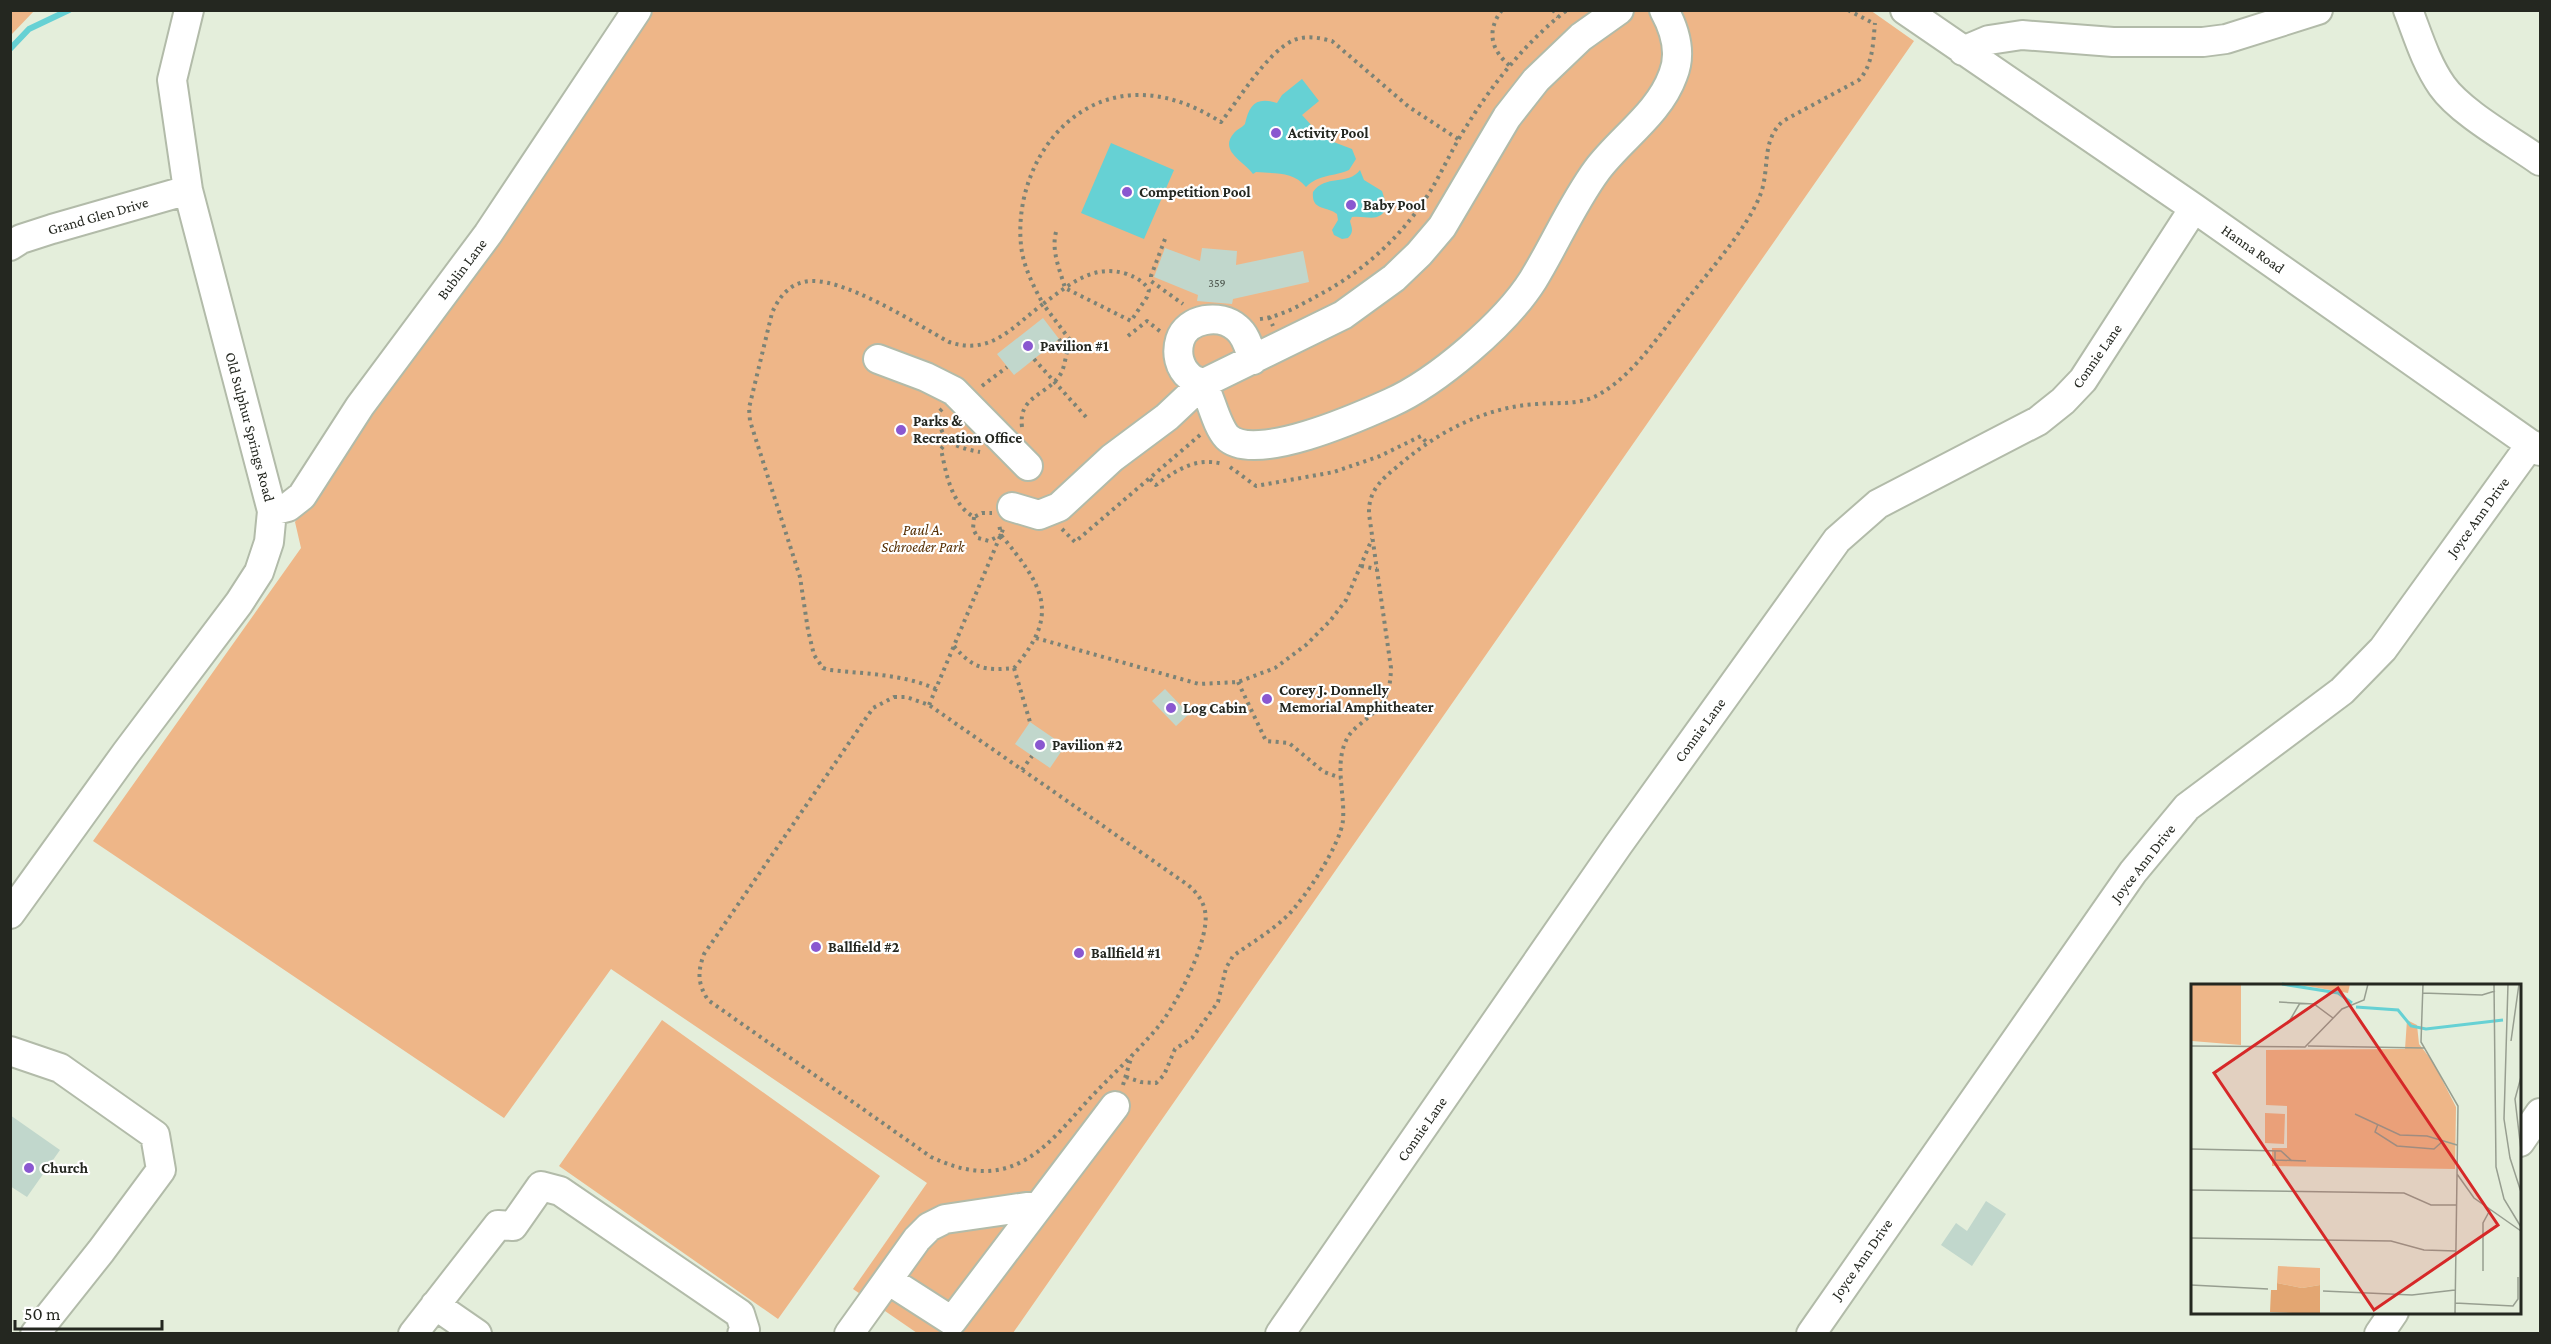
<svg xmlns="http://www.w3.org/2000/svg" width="2551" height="1344" viewBox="0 0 2551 1344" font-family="'Crimson Pro',serif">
	<rect width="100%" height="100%" fill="#e4eedb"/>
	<path fill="#eeb688" d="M 11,10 L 34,11 L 11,35 L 10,11 Z
		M 1870,10 L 1914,41 L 1013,1333 L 917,1333 L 853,1289 L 927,1183 L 611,969 L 504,1118 L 93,841 L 301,548 L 295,522 L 644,11 Z
		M 662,1020 L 880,1176 L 778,1319 L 559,1166 Z"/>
	<path fill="#66d1d4" d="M 1302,79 L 1319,101 L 1302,115 L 1323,138 L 1352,149 L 1356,159 L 1349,170 C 1333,177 1319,174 1306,187 C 1293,171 1276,174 1256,172 L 1253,174 C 1245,162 1218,151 1234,133 C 1237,129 1242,128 1245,124 C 1249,105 1256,96 1277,103 L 1282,95 Z
		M 1111,143 L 1174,170 L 1144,239 L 1081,213 Z
		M 1360,170 L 1364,180 L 1382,191 L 1387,207 C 1379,224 1367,215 1352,217 L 1350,221 C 1352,229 1354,231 1348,238 L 1342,239 L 1334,235 L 1332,230 L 1338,220 L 1337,214 C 1327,206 1311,211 1313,192 C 1325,174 1348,186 1360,170 Z"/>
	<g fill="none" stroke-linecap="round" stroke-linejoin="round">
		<path stroke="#66d1d4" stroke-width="6" d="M 10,49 L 29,29 L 69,10"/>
	</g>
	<path fill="#c1d7cc" d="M 1165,248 L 1200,261 L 1202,248 L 1237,251 L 1236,265 L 1303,251 L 1309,282 L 1233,299 L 1232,304 L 1197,301 L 1198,295 L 1154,277 Z
		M 1043,318 L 1059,339 L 1014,375 L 997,354 Z
		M 1165,689 L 1189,714 L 1176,726 L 1152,701 Z
		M 1030,722 L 1065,746 L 1050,768 L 1015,744 Z
		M 10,1115 L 60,1150 L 27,1197 L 10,1186 Z
		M 1986,1201 L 2006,1214 L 1972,1266 L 1941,1245 L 1956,1223 L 1967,1231 Z"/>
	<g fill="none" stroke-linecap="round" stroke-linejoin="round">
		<defs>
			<path id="minor" d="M 1905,10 L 2194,208 L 2540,451
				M 2408,10 C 2418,36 2426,63 2442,86 C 2461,113 2512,141 2540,161
				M 1963,51 L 1989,40 L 2022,35 L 2113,42 L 2203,42 L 2226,39 L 2318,10
				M 10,246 L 21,239 L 52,229 L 188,190
				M 878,359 L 926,377 L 954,391 L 1028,466
				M 1253,360 C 1249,349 1247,336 1237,328 C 1220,313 1187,318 1180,340 C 1176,353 1179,368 1190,377 C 1193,380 1199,381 1202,384 C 1210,393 1215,424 1227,437 C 1254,464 1359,417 1390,403 C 1437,382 1506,323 1533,280 C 1555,244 1572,204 1597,170 C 1621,138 1659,114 1673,75 C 1682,53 1675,30 1664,10
				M 1012,507 L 1039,515 L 1059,507 L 1112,458 L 1167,417 L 1202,384 L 1343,315 L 1394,278 L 1419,254 L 1442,227 L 1507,117 L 1536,80 L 1581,37 L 1619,10
				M 272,511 L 288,507 L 302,496 L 360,406 L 488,234 L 637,10
				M 10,914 L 126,753 L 239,603 L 259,572 L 269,542 L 272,511 L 188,190 L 172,80 L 189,10
				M 10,1051 L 60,1068 L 155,1135 L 161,1170 L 101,1251 L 35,1334
				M 2520,1142 L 2540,1113
				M 888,1280 L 952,1321 L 1115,1106
				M 435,1305 L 477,1334
				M 413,1334 L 498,1225 L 513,1226 L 541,1186 L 560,1191 L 740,1314 L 745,1330 L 742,1334
				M 849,1334 L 917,1239 L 929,1227 L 945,1219 L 1040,1205
				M 1280,1334 L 1618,845 L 1837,540 L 1878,504 L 2038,421 L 2063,401 L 2083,380 L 2194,208
				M 1811,1334 L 2133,872 L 2187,807 L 2342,691 L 2383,649 L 2531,444
				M 2379,1334 L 2394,1312"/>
		</defs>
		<use href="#minor" stroke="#b2bba9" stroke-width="32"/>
		<path stroke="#7c8376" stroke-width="4" stroke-dasharray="3 4.5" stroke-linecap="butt" d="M 1502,10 C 1486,31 1491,50 1510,66
			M 1553,10 L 1558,17
			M 1848,10 L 1871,22
			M 1056,232 C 1051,251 1060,270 1065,288 L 1131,321 L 1147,297 L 1149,290 C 1143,281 1137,278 1127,274 C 1093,263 1069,285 1043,304 C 1033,285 1023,266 1021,245 C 1014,175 1060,98 1135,95 C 1167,94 1195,106 1221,122 C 1240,98 1267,52 1294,40 C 1307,35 1320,38 1332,41 L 1409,107 L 1458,139
			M 1165,239 L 1151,276 L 1151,281 L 1183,304
			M 1269,317 L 1273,326
			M 1260,319 C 1279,317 1299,306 1315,297 C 1362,273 1403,236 1431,190 C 1443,170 1453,147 1466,127 C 1493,83 1526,42 1567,10
			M 1128,336 L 1147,321 L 1161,332
			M 1034,359 L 1086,417
			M 982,386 L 1007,367
			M 942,409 L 938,413 C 940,442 954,447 980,452
			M 1022,427 C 1018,396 1046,396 1060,375 C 1064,369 1065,360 1067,352 L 1059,339
			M 948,441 L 941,449 C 946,473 951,504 974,517 L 982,513 L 992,513
			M 1230,467 L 1256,486 L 1334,472 L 1380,456 L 1421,436 L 1427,443
			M 1150,479 L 1156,485 C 1178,469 1196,457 1223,464
			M 974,517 L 973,529 L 978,538 L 989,541 L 1001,535 L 999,524
			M 1062,529 L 1075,542 L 1200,435
			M 1361,566 L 1377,569
			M 1036,638 L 1199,684 L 1238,682 L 1275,668 L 1306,645 L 1330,621 L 1346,600 L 1372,539
			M 954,646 C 973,669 985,671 1014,668 C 1062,613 1042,585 1001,535
			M 1014,668 L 1030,722
			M 1238,682 L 1266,741 L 1289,743 L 1324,772 L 1341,778
			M 936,689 C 903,674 866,674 830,670 L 823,668 L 814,655 L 808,630 L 800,577 L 750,421 L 749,408 L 772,313 C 778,299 788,285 804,282 C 838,273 918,325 949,342 C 991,356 1012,327 1043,304 L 1070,340
			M 894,697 L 906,697 L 929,705 L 1188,885 C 1196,892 1203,900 1205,911 C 1211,938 1176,1006 1158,1027 C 1138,1051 1114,1073 1092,1096 C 1071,1118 1050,1147 1023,1161 C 992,1178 961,1171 931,1157 L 708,1000 C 698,984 697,973 704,954 L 873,708 Z
			M 929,705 L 1004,527
			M 1022,770 L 1032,756
			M 1126,1077 L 1141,1082 L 1156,1083 L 1164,1075 L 1175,1049 L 1192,1038 L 1218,1002 L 1226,968 L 1233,956 C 1251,943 1272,931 1288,915 C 1305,898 1341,844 1343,820 C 1345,795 1335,767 1345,743 C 1348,735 1353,730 1359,725 C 1382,706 1390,700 1391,668 L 1369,514 C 1368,491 1382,479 1398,466 C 1437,432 1485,407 1537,404 C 1561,402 1582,406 1603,392 C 1637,371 1661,332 1686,301 C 1709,271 1748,228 1761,193 C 1770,167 1761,141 1783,121 L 1859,80 C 1873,65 1873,43 1875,23
			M 1123,1085 L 1132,1055"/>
		<use href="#minor" stroke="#fff" stroke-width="28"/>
	</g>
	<g fill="#8a58d0" stroke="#fff" stroke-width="2">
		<circle cx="1276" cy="133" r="6"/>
		<circle cx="1127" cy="192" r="6"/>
		<circle cx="1351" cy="205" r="6"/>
		<circle cx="1028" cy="346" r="6"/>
		<circle cx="901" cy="430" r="6"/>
		<circle cx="1267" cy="699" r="6"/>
		<circle cx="1171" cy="708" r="6"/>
		<circle cx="1040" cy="745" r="6"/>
		<circle cx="816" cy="947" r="6"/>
		<circle cx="1079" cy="953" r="6"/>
		<circle cx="29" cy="1168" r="6"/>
	</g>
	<g text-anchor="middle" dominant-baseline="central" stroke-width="4.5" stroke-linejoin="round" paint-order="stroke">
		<g font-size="12" fill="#4b534b">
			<text x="1217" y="283">359</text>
		</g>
		<g font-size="15" font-weight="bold" fill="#242720" stroke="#fff" text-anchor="start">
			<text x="1288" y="133">Activity Pool</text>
			<text x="1139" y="192">Competition Pool</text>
			<text x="1363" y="205">Baby Pool</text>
			<text x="1040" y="346">Pavilion #1</text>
			<text x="913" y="421">Parks &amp;<tspan x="913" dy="17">Recreation Office</tspan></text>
			<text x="1279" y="690">Corey J. Donnelly<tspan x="1279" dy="17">Memorial Amphitheater</tspan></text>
			<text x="1183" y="708">Log Cabin</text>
			<text x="1052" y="745">Pavilion #2</text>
			<text x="828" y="947">Ballfield #2</text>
			<text x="1091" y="953">Ballfield #1</text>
			<text x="41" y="1168">Church</text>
		</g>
		<g font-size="15" fill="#242720" stroke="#fff">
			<text transform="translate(98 216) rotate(-16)">Grand Glen Drive</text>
			<text transform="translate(2253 249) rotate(35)">Hanna Road</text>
			<text transform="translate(462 269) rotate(-53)">Bublin Lane</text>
			<text transform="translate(2097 356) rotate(-55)">Connie Lane</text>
			<text transform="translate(250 427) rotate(75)">Old Sulphur Springs Road</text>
			<text transform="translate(2478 517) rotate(-54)">Joyce Ann Drive</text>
			<text transform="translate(1700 730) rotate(-54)">Connie Lane</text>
			<text transform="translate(2143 863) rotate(-52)">Joyce Ann Drive</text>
			<text transform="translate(1422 1129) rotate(-55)">Connie Lane</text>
			<text transform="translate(1862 1259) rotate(-55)">Joyce Ann Drive</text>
		</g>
		<g font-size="15" font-style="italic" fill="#562f04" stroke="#fff">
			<text x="923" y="530">Paul A.<tspan x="923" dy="17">Schroeder Park</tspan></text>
		</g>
	</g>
	<g transform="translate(2191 984)">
		<rect width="330" height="330" fill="#e4eedb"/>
		<path d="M 0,0 L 50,0 L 50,61 L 1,57 ZM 104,0 L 159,0 L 157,9 ZM 216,36 L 226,41 L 228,60 L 242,78 L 265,123 L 264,185 L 81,182 L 81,164 L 96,164 L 96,122 L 75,121 L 75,66 L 214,65 ZM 74,129 L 94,130 L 93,160 L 74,159 ZM 87,282 L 129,284 L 129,301 L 111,304 L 86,299 Z" fill="#eeb688"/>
		<path d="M 86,299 L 111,304 L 129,301 L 129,330 L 79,328 L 80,306 L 86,306 Z" fill="#e3a672"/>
		<path fill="none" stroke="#66d1d4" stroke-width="3" d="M 91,0 L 147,9 L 161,19M 165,23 L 207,26 L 220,42 L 235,45 L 312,36"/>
		<path fill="none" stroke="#979e90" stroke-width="1.5" d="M 232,0 L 230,58 L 267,122 L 264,330M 303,0 L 305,183 L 313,215 L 330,243M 317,0 L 313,135 L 319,174 L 330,208M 231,9 L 291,11 L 304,7M 88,18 L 123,20 L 142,34M 102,32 L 99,36 L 109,19M 320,57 L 328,0M 0,62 L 114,63 L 151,25 L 173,16 L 177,0M 117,62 L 233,64M 330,93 L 324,115 L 330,166M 164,130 L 209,151 L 236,152 L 266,161M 187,140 L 184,148 L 206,162 L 243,165 L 252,157M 0,165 L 90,167 L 101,177M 84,167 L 84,176 L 115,177M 266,190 L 283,214 L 330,247M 0,206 L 213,209 L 240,221 L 266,221M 0,254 L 200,257 L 233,266 L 265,267M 292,287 L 292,239 L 299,226M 0,301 L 77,305M 132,307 L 221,311 L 264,306M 264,319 L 322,322 L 327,315 L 327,293"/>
		<path fill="#d62828" fill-opacity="0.15" stroke="#d62828" stroke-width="3" d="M 147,4 L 307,241 L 183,326 L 23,89 Z"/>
		<rect width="330" height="330" fill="none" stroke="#242720" stroke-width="3"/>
	</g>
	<rect width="2551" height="1344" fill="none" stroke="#242720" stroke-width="24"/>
	<path d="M15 1320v9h147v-9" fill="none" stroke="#242720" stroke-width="3"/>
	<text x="24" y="1320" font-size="18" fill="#242720" stroke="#ffffff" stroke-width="4.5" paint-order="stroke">50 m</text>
</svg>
